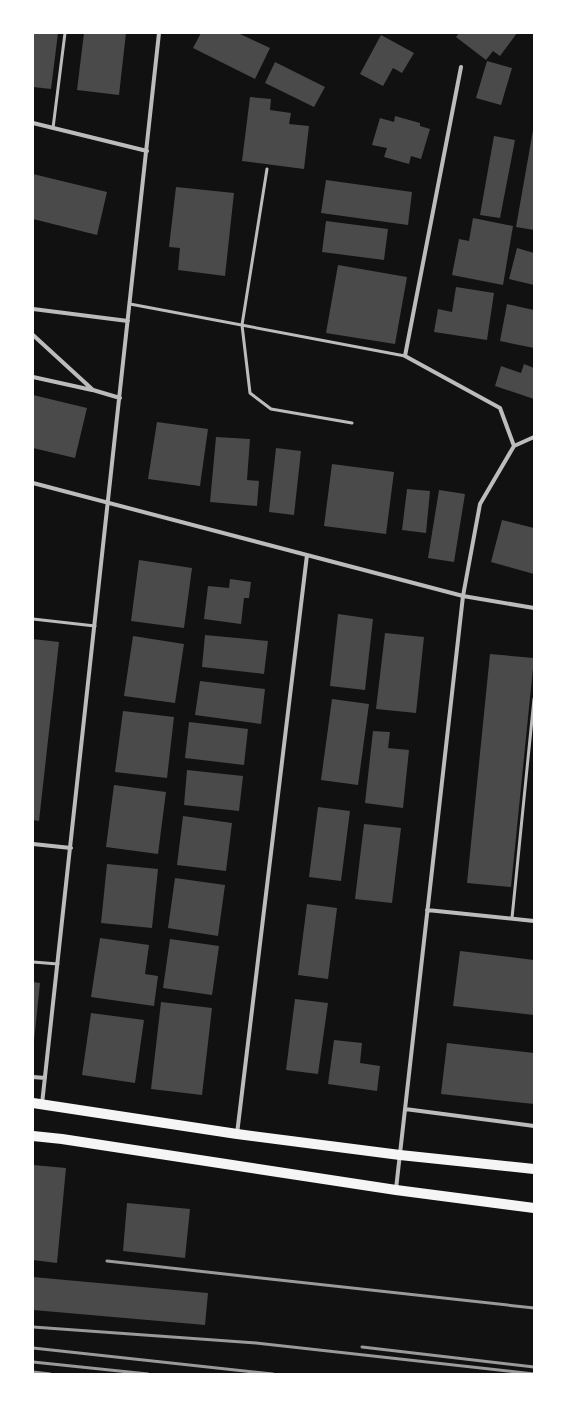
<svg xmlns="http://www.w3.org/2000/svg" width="567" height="1407" viewBox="0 0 567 1407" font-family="'IBM Plex Sans',sans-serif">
	<rect width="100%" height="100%" fill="#111"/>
	<path fill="#4a4a4a" d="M 33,33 L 58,33 L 51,89 L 33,87 Z
		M 84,33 L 126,33 L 119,95 L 77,90 Z
		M 201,33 L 238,33 L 270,48 L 255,79 L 193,48 Z
		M 459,33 L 517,33 L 500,56 L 493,51 L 486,60 L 456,37 Z
		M 381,35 L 414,53 L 402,73 L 393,68 L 383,86 L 360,74 Z
		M 487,61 L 512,68 L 501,105 L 476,98 Z
		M 275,62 L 325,87 L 314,107 L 265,83 Z
		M 250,97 L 271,99 L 270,110 L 291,113 L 289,124 L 309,126 L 304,169 L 242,161 Z
		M 395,116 L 420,123 L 420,126 L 430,129 L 421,159 L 411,156 L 409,164 L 384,157 L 387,148 L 372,145 L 380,118 L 394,122 Z
		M 533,130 L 534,130 L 534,230 L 516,227 Z
		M 494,136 L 515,140 L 500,218 L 480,215 Z
		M 33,174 L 107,192 L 97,235 L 33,219 Z
		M 326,180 L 412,192 L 408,225 L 321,213 Z
		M 176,187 L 234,193 L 225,276 L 178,270 L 180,248 L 169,247 Z
		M 473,218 L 513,226 L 503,285 L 452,275 L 459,239 L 469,241 Z
		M 326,221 L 388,229 L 384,260 L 322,252 Z
		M 517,248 L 534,253 L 534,285 L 509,279 Z
		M 338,265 L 407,277 L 395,344 L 326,333 Z
		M 456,287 L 494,293 L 487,340 L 434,332 L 438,309 L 452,312 Z
		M 507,304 L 534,310 L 534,348 L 500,341 Z
		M 524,364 L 534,368 L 534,399 L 495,386 L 501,366 L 521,373 Z
		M 33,395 L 87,408 L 75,458 L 33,448 Z
		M 157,422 L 208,429 L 200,486 L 148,479 Z
		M 216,437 L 250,439 L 247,480 L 259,481 L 257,506 L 210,502 Z
		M 276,448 L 301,451 L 294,515 L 269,512 Z
		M 332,464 L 394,472 L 386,534 L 324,526 Z
		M 407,489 L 430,491 L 426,533 L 402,530 Z
		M 439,490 L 465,494 L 454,562 L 428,558 Z
		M 502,520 L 534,528 L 534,574 L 491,562 Z
		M 139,560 L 192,568 L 184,628 L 131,621 Z
		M 230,579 L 251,582 L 249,598 L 244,598 L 241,624 L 204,619 L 208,586 L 229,588 Z
		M 338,614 L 373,619 L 365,690 L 330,686 Z
		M 385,633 L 424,637 L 416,713 L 376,709 Z
		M 205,635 L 268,641 L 264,674 L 202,667 Z
		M 133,636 L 184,644 L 175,703 L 124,696 Z
		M 33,639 L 59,642 L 39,821 L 33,820 Z
		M 490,654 L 534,658 L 511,887 L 467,883 Z
		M 200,681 L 265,689 L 261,724 L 195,715 Z
		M 332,699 L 369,704 L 358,785 L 321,780 Z
		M 123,711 L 174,717 L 167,778 L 115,772 Z
		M 189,722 L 248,729 L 244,765 L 185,758 Z
		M 373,731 L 390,732 L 388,748 L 409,750 L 403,808 L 365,803 Z
		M 187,770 L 243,776 L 239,811 L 184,805 Z
		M 114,785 L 166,792 L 158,854 L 106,847 Z
		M 318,807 L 350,811 L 341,881 L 309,877 Z
		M 183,816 L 232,823 L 226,871 L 177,865 Z
		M 364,824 L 401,828 L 392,903 L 355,899 Z
		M 107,864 L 158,869 L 152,928 L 101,923 Z
		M 175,878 L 225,885 L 218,936 L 168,928 Z
		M 307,904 L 337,908 L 328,979 L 298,975 Z
		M 100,938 L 149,945 L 145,974 L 158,976 L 154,1006 L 91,997 Z
		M 170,939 L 219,946 L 212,995 L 163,988 Z
		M 460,951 L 534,960 L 534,1015 L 453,1006 Z
		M 33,982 L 40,983 L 34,1041 L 33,1041 Z
		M 295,999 L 328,1003 L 318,1074 L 286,1070 Z
		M 161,1002 L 212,1008 L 202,1095 L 151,1089 Z
		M 91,1013 L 144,1020 L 135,1083 L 82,1075 Z
		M 334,1040 L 362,1043 L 360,1063 L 380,1066 L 377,1091 L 328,1084 Z
		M 447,1043 L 534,1053 L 534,1104 L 441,1094 Z
		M 33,1165 L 66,1168 L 57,1263 L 33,1260 Z
		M 127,1203 L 190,1209 L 185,1258 L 123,1251 Z
		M 33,1277 L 208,1293 L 205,1325 L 33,1310 Z"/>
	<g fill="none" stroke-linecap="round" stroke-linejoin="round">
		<path stroke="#bcbcbc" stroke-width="3" d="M 53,128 L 65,33
			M 267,169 L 242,325 L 250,393 L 271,409 L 352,423
			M 130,304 L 405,356
			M 33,619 L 95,626
			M 512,918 L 534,699
			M 33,962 L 58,964"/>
		<path stroke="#bcbcbc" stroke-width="4" d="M 461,67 L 405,356 L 500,408 L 514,446
			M 33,123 L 147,151
			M 33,309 L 128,321
			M 33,335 L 93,390 L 120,398
			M 33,377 L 92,390
			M 33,483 L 463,596 L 534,608
			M 33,844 L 71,848
			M 427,910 L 534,921
			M 33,1077 L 45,1078
			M 42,1104 L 159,33
			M 405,1109 L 534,1126
			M 237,1134 L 307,555
			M 396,1189 L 463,596 L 480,504 L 514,446 L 534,437"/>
		<path stroke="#f5f5f5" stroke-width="10" d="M 33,1103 L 237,1134 L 400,1155 L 534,1169
			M 33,1136 L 62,1139 L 396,1190 L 534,1208"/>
		<path stroke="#9a9a9a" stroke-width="3" d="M 107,1261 L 534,1308
			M 33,1327 L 256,1343 L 534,1374
			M 362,1347 L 534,1367
			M 33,1348 L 273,1374
			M 33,1362 L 148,1374
			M 33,1372 L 50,1374"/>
	</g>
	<rect width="567" height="1407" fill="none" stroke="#ffffff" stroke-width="68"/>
</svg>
